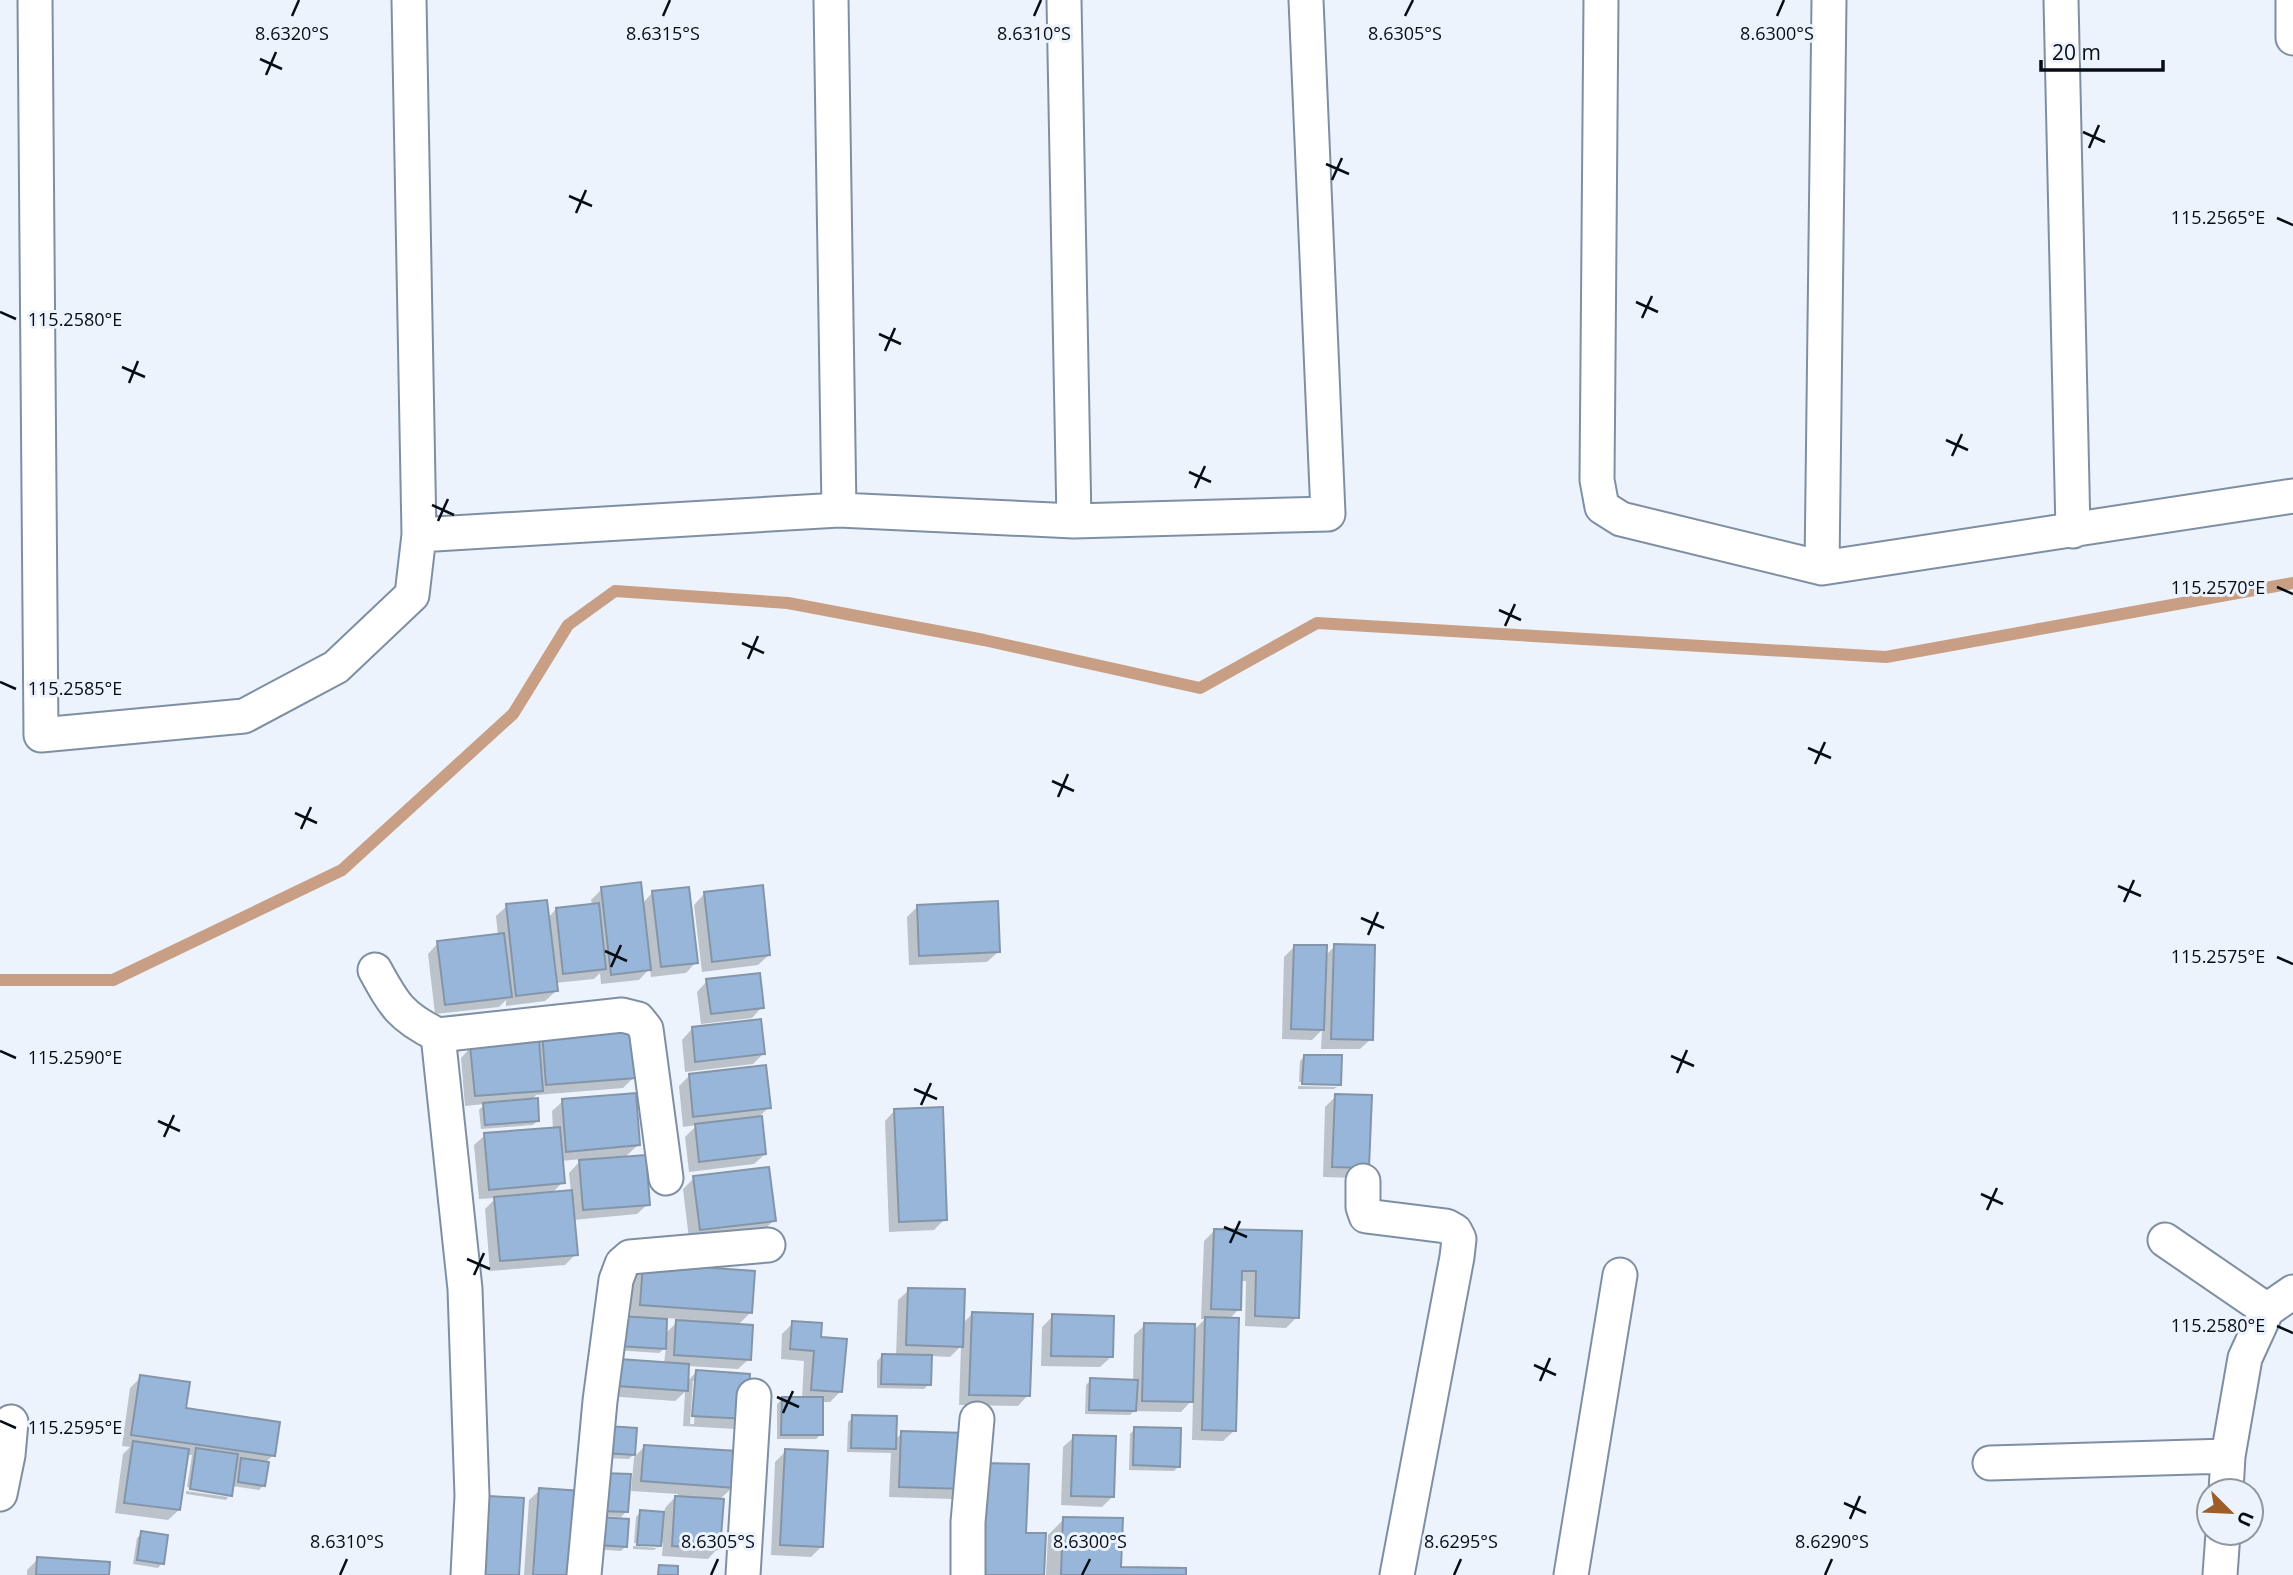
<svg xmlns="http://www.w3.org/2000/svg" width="2293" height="1575" viewBox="0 0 2293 1575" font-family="'Open Sans',sans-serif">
	<rect width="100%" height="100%" fill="#ecf3fc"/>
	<path fill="#0003" fill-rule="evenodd" d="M 602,889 L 642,904 L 653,892 L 696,962 L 686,973 L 651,977 L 650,968 L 639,980 L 601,984 L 600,973 L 594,979 L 555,983 L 556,991 L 545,1001 L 506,1006 L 506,1000 L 499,1007 L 435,1014 L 428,954 L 438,943 L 498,936 L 496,916 L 507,906 L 548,918 L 556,909 L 592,905 L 591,900 Z
		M 704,894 L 769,955 L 758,965 L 702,972 L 694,905 Z
		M 918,906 L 998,952 L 987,962 L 909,965 L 907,917 Z
		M 1295,946 L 1325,956 L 1335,946 L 1371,1039 L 1360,1049 L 1321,1049 L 1322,1030 L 1312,1040 L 1282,1039 L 1284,957 Z
		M 707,981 L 762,1007 L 752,1018 L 701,1024 L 697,992 Z
		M 692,1029 L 763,1054 L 753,1064 L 685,1072 L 682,1040 Z
		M 543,1033 L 634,1077 L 623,1088 L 536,1095 L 531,1101 L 538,1120 L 533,1125 L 481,1129 L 479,1110 L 485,1104 L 465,1106 L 461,1058 L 471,1047 Z
		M 1305,1056 L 1339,1084 L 1337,1087 L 1337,1083 L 1299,1082 L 1300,1061 Z
		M 689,1076 L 769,1107 L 760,1116 L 765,1154 L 754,1164 L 689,1172 L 685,1137 L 697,1125 L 683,1127 L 679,1086 Z
		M 1298,1086 L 1337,1087 L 1334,1089 L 1298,1089 Z
		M 1336,1096 L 1357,1178 L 1323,1177 L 1325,1107 Z
		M 563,1101 L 638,1145 L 624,1158 L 648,1204 L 637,1214 L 573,1220 L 576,1254 L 565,1265 L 490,1271 L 485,1209 L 496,1198 L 479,1199 L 474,1145 L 485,1135 L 553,1129 L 552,1111 ZM 582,1159 L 569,1173 L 571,1192 L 551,1194 L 563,1182 L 561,1161 Z
		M 895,1110 L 945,1219 L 934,1230 L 889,1232 L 885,1121 Z
		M 694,1178 L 774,1220 L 763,1231 L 689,1239 L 683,1189 Z
		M 1214,1231 L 1300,1233 L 1297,1317 L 1286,1328 L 1245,1326 L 1246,1281 L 1240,1281 L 1239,1309 L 1229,1319 L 1234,1431 L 1223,1441 L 1192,1440 L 1193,1399 L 1181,1412 L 1134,1411 L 1130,1415 L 1085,1414 L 1086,1385 L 1091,1380 L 1133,1381 L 1134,1335 L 1145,1325 L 1193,1331 L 1205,1319 L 1201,1319 L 1204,1241 Z
		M 644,1265 L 751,1312 L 737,1326 L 749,1359 L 738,1369 L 688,1366 L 687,1382 L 696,1372 L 746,1418 L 735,1429 L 683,1426 L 685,1392 L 675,1401 L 607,1396 L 609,1372 L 664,1364 L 666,1347 L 659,1353 L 614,1350 L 630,1318 L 633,1276 ZM 666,1318 L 680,1319 L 665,1334 ZM 693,1381 L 697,1381 L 694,1424 L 690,1424 Z
		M 909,1290 L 962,1324 L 972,1314 L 1028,1395 L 1018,1406 L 959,1405 L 961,1346 L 950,1357 L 931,1356 L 929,1384 L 924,1389 L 877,1388 L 877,1361 L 882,1356 L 896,1356 L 898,1300 Z
		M 1053,1316 L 1111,1357 L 1100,1367 L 1041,1366 L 1042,1327 Z
		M 793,1323 L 819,1339 L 841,1391 L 830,1402 L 821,1402 L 821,1434 L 816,1439 L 777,1439 L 777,1404 L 782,1399 L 802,1399 L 804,1361 L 781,1359 L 782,1334 Z
		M 141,1377 L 184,1409 L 273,1455 L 265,1463 L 264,1485 L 259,1490 L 232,1486 L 229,1497 L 229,1494 L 187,1487 L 192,1455 L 186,1455 L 179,1510 L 168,1520 L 115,1513 L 123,1454 L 130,1447 L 122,1446 L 130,1388 Z
		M 853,1417 L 895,1440 L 902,1433 L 1025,1534 L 1042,1575 L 965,1487 L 952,1499 L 889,1497 L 891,1453 L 847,1452 L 848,1422 Z
		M 1135,1429 L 1179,1466 L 1174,1471 L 1129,1470 L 1130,1434 Z
		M 603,1433 L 634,1454 L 629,1459 L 601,1458 Z
		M 1074,1437 L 1113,1496 L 1102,1507 L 1061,1505 L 1063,1447 Z
		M 644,1447 L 733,1487 L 719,1500 L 718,1548 L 708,1559 L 662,1556 L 663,1542 L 657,1548 L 657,1544 L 634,1543 L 636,1517 L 641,1512 L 664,1514 L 665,1508 L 678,1494 L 631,1491 L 634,1457 Z
		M 786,1451 L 822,1546 L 811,1557 L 771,1555 L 775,1462 Z
		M 602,1474 L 626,1512 L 621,1517 L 604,1516 L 626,1546 L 621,1551 L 594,1549 Z
		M 540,1490 L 574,1575 L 524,1575 L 529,1500 Z
		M 186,1491 L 228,1497 L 226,1500 L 186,1494 Z
		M 1064,1519 L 1119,1568 L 1184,1575 L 1046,1575 L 1048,1535 Z
		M 142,1533 L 162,1563 L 158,1568 L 133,1564 L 137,1538 Z
		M 633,1546 L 657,1548 L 654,1550 L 633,1549 Z
		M 38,1559 L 107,1575 L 27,1575 L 27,1570 Z"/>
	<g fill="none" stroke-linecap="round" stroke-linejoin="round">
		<path stroke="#c89f84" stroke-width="12" d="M 0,980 L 113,980 L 342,870 L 513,714 L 568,625 L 615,591 L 788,603 L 984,640 L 1200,688 L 1317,623 L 1886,657 L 2293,583"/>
	</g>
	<path fill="#98b6da" stroke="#8495a9" stroke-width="2" d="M 641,882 L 651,970 L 611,975 L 601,887 Z
		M 763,885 L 770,955 L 712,962 L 704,892 Z
		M 689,887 L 698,963 L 661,967 L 652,891 Z
		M 547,900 L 558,991 L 516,996 L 506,904 Z
		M 998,901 L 1000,952 L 919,956 L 917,905 Z
		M 599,903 L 606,969 L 563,974 L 556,908 Z
		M 504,933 L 512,997 L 445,1005 L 437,941 Z
		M 1334,944 L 1375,945 L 1373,1040 L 1331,1039 Z
		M 1294,945 L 1327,945 L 1324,1030 L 1291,1029 Z
		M 760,973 L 764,1008 L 711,1014 L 706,979 Z
		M 761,1019 L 765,1054 L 695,1062 L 692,1027 Z
		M 632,1024 L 636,1078 L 546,1085 L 542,1032 Z
		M 539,1040 L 543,1091 L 475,1096 L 470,1046 Z
		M 1304,1055 L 1342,1055 L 1341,1085 L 1302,1084 Z
		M 766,1065 L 771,1108 L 693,1117 L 689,1074 Z
		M 636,1093 L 640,1145 L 566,1152 L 562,1099 Z
		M 1335,1094 L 1372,1095 L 1369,1168 L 1332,1167 Z
		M 538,1098 L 539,1121 L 485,1125 L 483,1103 Z
		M 943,1107 L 947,1220 L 899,1222 L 894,1109 Z
		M 762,1116 L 766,1154 L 699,1162 L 695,1124 Z
		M 560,1127 L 565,1183 L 489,1190 L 484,1133 Z
		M 646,1155 L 650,1205 L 583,1210 L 579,1160 Z
		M 769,1167 L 776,1221 L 700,1230 L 693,1176 Z
		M 572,1190 L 578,1255 L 500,1261 L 494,1197 Z
		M 1214,1229 L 1302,1231 L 1299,1318 L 1255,1316 L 1256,1271 L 1242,1271 L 1241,1310 L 1211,1309 Z
		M 643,1263 L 755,1271 L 752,1313 L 640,1305 Z
		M 908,1288 L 965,1289 L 963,1347 L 906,1345 Z
		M 972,1312 L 1033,1314 L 1030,1396 L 969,1395 Z
		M 1052,1314 L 1114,1316 L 1113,1357 L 1051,1356 Z
		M 620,1316 L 667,1319 L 666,1349 L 618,1346 Z
		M 1205,1317 L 1239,1318 L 1236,1431 L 1202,1430 Z
		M 676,1320 L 753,1325 L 751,1360 L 674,1355 Z
		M 792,1321 L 822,1323 L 821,1337 L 847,1339 L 842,1392 L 811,1390 L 814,1351 L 790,1349 Z
		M 1144,1323 L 1195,1324 L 1193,1402 L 1142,1401 Z
		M 882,1354 L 932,1355 L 931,1385 L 881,1384 Z
		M 619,1359 L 689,1364 L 688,1391 L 617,1386 Z
		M 696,1370 L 750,1374 L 747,1419 L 692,1416 Z
		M 140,1375 L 190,1382 L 186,1408 L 280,1422 L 275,1456 L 131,1435 Z
		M 1090,1378 L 1138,1380 L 1136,1411 L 1089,1410 Z
		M 782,1397 L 823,1397 L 823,1435 L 781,1435 Z
		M 852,1415 L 897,1416 L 896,1449 L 851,1448 Z
		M 607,1426 L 637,1428 L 635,1455 L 605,1453 Z
		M 1134,1427 L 1181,1428 L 1180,1467 L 1133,1465 Z
		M 901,1431 L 966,1433 L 965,1489 L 899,1487 Z
		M 1073,1435 L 1116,1436 L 1114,1497 L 1071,1496 Z
		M 133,1441 L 189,1449 L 180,1510 L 124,1503 Z
		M 644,1445 L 737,1451 L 735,1488 L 641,1481 Z
		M 196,1448 L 238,1454 L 232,1496 L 190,1489 Z
		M 785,1449 L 828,1451 L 823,1547 L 780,1545 Z
		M 241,1458 L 269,1462 L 265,1486 L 238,1482 Z
		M 980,1463 L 1029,1464 L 1026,1533 L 1046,1533 L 1044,1575 L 977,1575 Z
		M 602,1473 L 631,1474 L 628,1512 L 600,1511 Z
		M 539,1488 L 582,1491 L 576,1575 L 533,1575 Z
		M 488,1496 L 524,1498 L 519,1575 L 482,1575 Z
		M 675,1496 L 724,1499 L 720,1549 L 672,1546 Z
		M 640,1510 L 664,1512 L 661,1546 L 637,1545 Z
		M 600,1517 L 629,1519 L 627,1547 L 598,1545 Z
		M 1063,1517 L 1123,1518 L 1121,1567 L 1186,1568 L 1186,1575 L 1061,1575 Z
		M 141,1531 L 168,1535 L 164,1564 L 137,1560 Z
		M 37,1557 L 110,1562 L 109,1575 L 36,1575 Z
		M 659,1565 L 678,1566 L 678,1575 L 658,1575 Z"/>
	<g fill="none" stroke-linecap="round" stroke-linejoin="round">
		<defs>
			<path id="minor" d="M 35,0 L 41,735 L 244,716 L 336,667 L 412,595 L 419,535 L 409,0
				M 831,0 L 839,510
				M 1064,0 L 1074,521
				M 1601,0 L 1597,480 L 1602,507 L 1621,519 L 1822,568 L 2293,496
				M 2061,0 L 2073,531
				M 2293,0 L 2293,38
				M 419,535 L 839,510 L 1074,521 L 1328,514 L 1306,0
				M 1822,568 L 1829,0
				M 375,970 C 394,1005 401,1017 438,1035
				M 1363,1181 L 1363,1207 L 1366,1216 L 1446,1226 L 1455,1231 L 1459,1239 L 1457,1257 L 1397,1575
				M 2165,1240 L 2267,1310
				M 1990,1463 L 2228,1456
				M 2226,1491 L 2228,1456 L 2245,1358 L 2267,1310 L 2293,1292
				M 0,1494 L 8,1455 L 11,1422
				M 468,1575 L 472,1496 L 465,1289 L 438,1035 L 622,1015 L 638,1019 L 646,1029 L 666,1178
				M 584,1575 L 600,1401 L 616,1280 L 622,1264 L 630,1257 L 768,1245
				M 743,1575 L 754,1396
				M 968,1575 L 968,1522 L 977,1419
				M 1571,1575 L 1620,1275
				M 2220,1575 L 2223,1533"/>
		</defs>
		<use href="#minor" stroke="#7f8fa3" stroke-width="37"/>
		<use href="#minor" stroke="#fff" stroke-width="33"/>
	</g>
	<path fill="none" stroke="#070d14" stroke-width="2.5" d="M 292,16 L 299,0M 663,16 L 670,0M 1034,16 L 1041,0M 1405,16 L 1413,0M 1777,16 L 1784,0M 260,59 L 282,69M 266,75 L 276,52M 2083,132 L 2105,142M 2089,148 L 2099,125M 1326,164 L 1349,174M 1332,180 L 1342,158M 569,196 L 592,206M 576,213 L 586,190M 2277,218 L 2293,225M 1636,302 L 1658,312M 0,312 L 16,319M 1642,318 L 1652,296M 879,334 L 901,344M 885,351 L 895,328M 122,367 L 145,377M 129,383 L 138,361M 1946,440 L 1968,450M 1952,456 L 1962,434M 1189,472 L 1211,482M 1195,488 L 1205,466M 432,505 L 454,515M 438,521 L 448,499M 2277,587 L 2293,594M 1499,610 L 1521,620M 1505,626 L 1515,604M 742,643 L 764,653M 748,659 L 758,636M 0,682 L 16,689M 1808,748 L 1831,758M 1815,764 L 1825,742M 1052,781 L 1074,791M 1058,797 L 1068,774M 295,813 L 317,823M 301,829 L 311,807M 2118,886 L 2141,896M 2124,902 L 2134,880M 1361,918 L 1384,928M 1368,935 L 1378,912M 605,951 L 627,961M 2277,957 L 2293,964M 611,967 L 621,945M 0,1051 L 16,1058M 1671,1056 L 1694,1066M 1677,1073 L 1687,1050M 914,1089 L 937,1099M 921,1105 L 931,1083M 158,1121 L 180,1131M 164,1137 L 174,1115M 1981,1194 L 2003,1204M 1987,1210 L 1997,1188M 1224,1227 L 1247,1237M 1230,1243 L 1240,1221M 467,1259 L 490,1269M 474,1275 L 484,1253M 2277,1326 L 2293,1333M 1534,1365 L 1556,1375M 1540,1381 L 1550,1358M 777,1397 L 799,1407M 783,1413 L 793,1391M 0,1421 L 16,1428M 1844,1503 L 1866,1513M 1850,1519 L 1860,1496M 340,1575 L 347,1559M 711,1575 L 718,1559M 1082,1575 L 1090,1559M 1454,1575 L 1461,1559M 1825,1575 L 1832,1559"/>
	<g font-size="18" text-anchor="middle" fill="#070d14" stroke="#ecf3fc" stroke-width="6" stroke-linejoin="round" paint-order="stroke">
		<text x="663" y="40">8.6315°S</text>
		<text x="1034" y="40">8.6310°S</text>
		<text x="1405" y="40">8.6305°S</text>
		<text x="1777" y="40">8.6300°S</text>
		<text x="292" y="40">8.6320°S</text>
		<text x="2218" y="224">115.2565°E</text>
		<text x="75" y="326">115.2580°E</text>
		<text x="2218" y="594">115.2570°E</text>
		<text x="75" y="695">115.2585°E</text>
		<text x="2218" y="963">115.2575°E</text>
		<text x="75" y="1064">115.2590°E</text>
		<text x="2218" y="1332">115.2580°E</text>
		<text x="75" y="1434">115.2595°E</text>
		<text x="347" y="1548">8.6310°S</text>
		<text x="718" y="1548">8.6305°S</text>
		<text x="1090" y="1548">8.6300°S</text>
		<text x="1461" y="1548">8.6295°S</text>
		<text x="1832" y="1548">8.6290°S</text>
	</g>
	<g transform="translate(2230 1512) rotate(114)"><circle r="33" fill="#ecf3fc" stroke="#90979f" stroke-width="2"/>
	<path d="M0-5L12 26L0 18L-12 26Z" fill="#9e5c28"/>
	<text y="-10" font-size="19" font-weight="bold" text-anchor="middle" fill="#070d14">U</text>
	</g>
	<path d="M2041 60v10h122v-10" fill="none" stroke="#070d14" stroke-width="3.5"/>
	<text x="2052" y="60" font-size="21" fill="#070d14" stroke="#ecf3fc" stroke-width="5" paint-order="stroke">20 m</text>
</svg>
